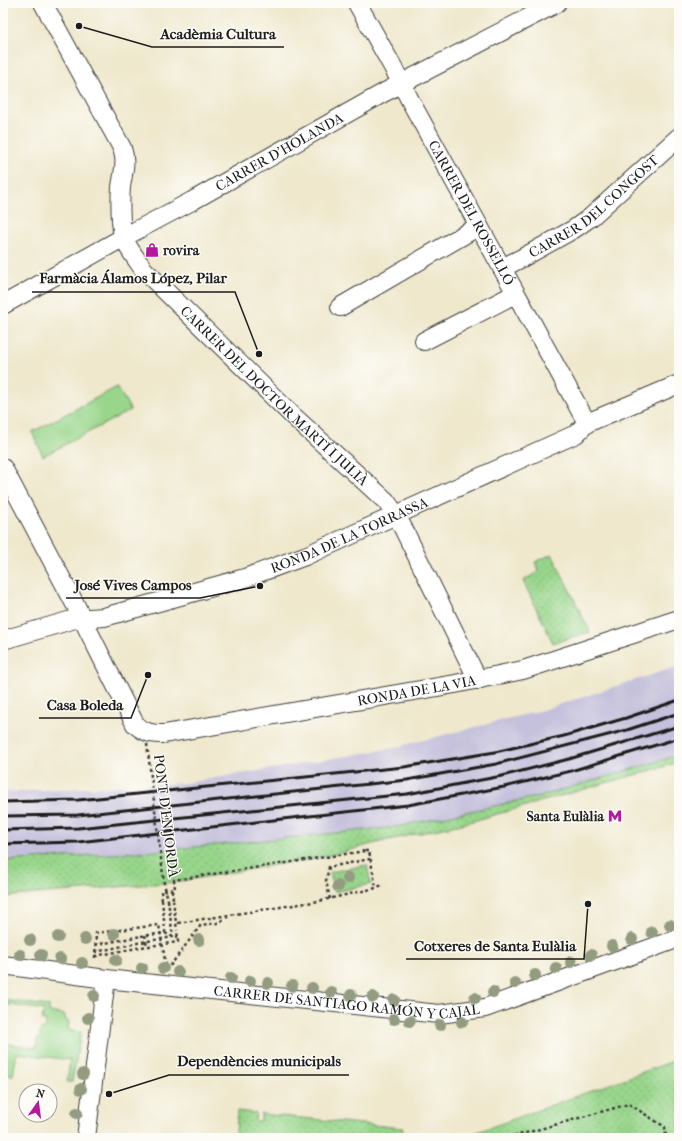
<svg xmlns="http://www.w3.org/2000/svg" width="682" height="1141" viewBox="0 0 682 1141" font-family="'IM FELL French Canon',serif">
	<defs>
		<pattern id="grass-dots" width="8" height="8" patternUnits="userSpaceOnUse"><rect width="8" height="8" fill="#98d68b"/><path d="M2 2h.1M6 6h.1" fill="none" stroke="#82b777" stroke-width="1.8" stroke-linecap="round"/></pattern>
	</defs>
	<rect width="100%" height="100%" fill="#fdfcf7"/>
	<filter id="ink" filterUnits="userSpaceOnUse"><feTurbulence type="fractalNoise" baseFrequency=".025" numOctaves="2"/><feDisplacementMap in="SourceGraphic" scale="8" xChannelSelector="R" yChannelSelector="G"/><feConvolveMatrix kernelMatrix="1 2 1 2 8 2 1 2 1" color-interpolation-filters="sRGB"/></filter>
	<filter id="wash" filterUnits="userSpaceOnUse"><feTurbulence type="fractalNoise" baseFrequency=".012" numOctaves="4" result="noise"/><feDisplacementMap in="SourceGraphic" scale="16" xChannelSelector="R" yChannelSelector="G"/><feGaussianBlur stdDeviation="0.9" result="paint"/><feColorMatrix in="noise" values="0 0 0 0 0 0 0 0 0 0 0 0 0 0 0 0 0 1.4 0 .05"/><feComposite in="paint" operator="in"/></filter>
	<g filter="url(#wash)">
		<rect width="100%" height="100%" fill="#efe8cd"/>
		<path fill="#c5c0db" d="M 679,666 L 679,755 L 545,795 L 396,827 L 3,879 L 3,792 L 186,783 L 388,749 L 539,711 Z"/>
		<path fill="url(#grass-dots)" stroke="#5a7954" d="M 552,554 L 590,632 L 553,643 L 523,581 L 539,571 L 535,562 Z
			M 679,755 L 679,762 L 659,768 L 466,823 L 380,842 L 328,856 L 176,882 L 3,897 L 3,861 L 155,851 L 396,827 L 545,795 Z
			M 367,865 L 371,884 L 334,892 L 330,872 Z
			M 679,1059 L 679,1138 L 461,1138 Z
			M 237,1111 L 256,1113 L 255,1121 L 261,1121 L 261,1114 L 403,1128 L 402,1138 L 236,1138 Z"/>
		<path fill="#98d68b" stroke="#5a7954" d="M 117,387 L 131,410 L 43,456 L 32,432 Z
			M 3,1000 L 49,1006 L 49,1012 L 65,1015 L 65,1018 L 69,1023 L 68,1030 L 81,1032 L 72,1082 L 67,1082 L 70,1060 L 17,1053 L 13,1075 L 3,1074 L 3,1043 L 36,1048 L 37,1039 L 39,1039 L 41,1029 L 44,1030 L 46,1021 L 42,1020 L 44,1010 L 3,1004 Z"/>
	</g>
	<g filter="url(#ink)">
		<g fill="none" stroke-linecap="round" stroke-linejoin="round">
			<defs>
				<g id="street">
					<path id="s1" d="M 43,3 L 122,148 C 127,163 123,172 121,187 C 120,199 120,228 124,239 C 129,250 137,260 144,270 L 293,416 L 386,501 L 396,515 L 402,526 L 478,680"/>
					<path id="s2" d="M 357,3 L 394,69 L 412,104 L 587,423"/>
					<path id="s3" d="M 502,268 L 522,258 L 574,229 L 591,217 L 679,137"/>
					<path id="s4" d="M 3,305 L 124,237 L 192,201 L 385,92 L 557,3"/>
					<path d="M 340,307 L 479,226"/>
					<path d="M 424,341 L 515,294"/>
					<path id="s5" d="M 3,468 L 75,604 L 135,724 C 144,733 152,734 164,734 L 455,684 L 523,670 L 679,619"/>
					<path id="s6" d="M 3,640 L 75,619 L 104,617 L 245,578 L 305,556 L 576,434 L 587,423 L 679,384"/>
					<path id="s7" d="M 3,965 L 106,979 L 439,1014 L 485,1008 L 679,938"/>
					<path d="M 86,1138 L 106,979"/>
				</g>
			</defs>
			<use href="#street" stroke="#3c3b37" stroke-width="20"/>
			<path stroke="#3c3b37" stroke-width="2.5" stroke-dasharray="3 3" stroke-linecap="butt" d="M 365,851 L 369,851 L 376,888
				M 330,899 L 326,881 L 329,867 L 370,859
				M 162,900 L 165,930
				M 168,900 L 172,930
				M 173,900 L 177,930
				M 178,923 L 319,901 L 376,888 L 382,885
				M 165,933 L 173,937 L 178,937
				M 145,935 L 147,946
				M 95,945 L 141,936
				M 95,952 L 142,942
				M 95,956 L 142,947
				M 95,958 L 96,933 L 159,925 L 166,966
				M 170,966 L 201,925 L 217,923 L 228,917
				M 508,1138 L 629,1104 L 665,1127 L 666,1138"/>
			<use href="#street" stroke="#fff" stroke-width="18"/>
			<path stroke="#1c1c1c" stroke-width="3" d="M 3,802 L 78,800 L 404,767 L 495,752 L 564,736 L 626,718 L 679,700
				M 3,816 L 78,815 L 407,780 L 496,764 L 627,730 L 679,713
				M 3,830 L 78,828 L 407,794 L 502,776 L 569,759 L 679,726
				M 3,844 L 78,842 L 408,805 L 504,787 L 571,771 L 679,738"/>
			<path stroke="#3c3b37" stroke-width="2.5" stroke-dasharray="3 3" stroke-linecap="butt" d="M 147,744 L 164,883 L 168,900
				M 172,890 L 173,900
				M 162,900 L 161,891 L 175,889 L 174,880 L 365,851
				M 141,936 L 165,933 L 165,930
				M 142,942 L 173,937 L 172,930
				M 142,947 L 178,942 L 177,930"/>
		</g>
		<g fill="#939c81">
			<circle cx="348" cy="878" r="6"/>
			<circle cx="338" cy="886" r="6"/>
			<circle cx="670" cy="925" r="6"/>
			<circle cx="652" cy="932" r="6"/>
			<circle cx="114" cy="934" r="6"/>
			<circle cx="58" cy="937" r="6"/>
			<circle cx="85" cy="939" r="6"/>
			<circle cx="632" cy="939" r="6"/>
			<circle cx="30" cy="940" r="6"/>
			<circle cx="199" cy="940" r="6"/>
			<circle cx="612" cy="946" r="6"/>
			<circle cx="20" cy="955" r="6"/>
			<circle cx="41" cy="955" r="6"/>
			<circle cx="591" cy="955" r="6"/>
			<circle cx="60" cy="959" r="6"/>
			<circle cx="116" cy="960" r="6"/>
			<circle cx="571" cy="962" r="6"/>
			<circle cx="82" cy="963" r="6"/>
			<circle cx="142" cy="968" r="6"/>
			<circle cx="163" cy="968" r="6"/>
			<circle cx="556" cy="968" r="6"/>
			<circle cx="178" cy="972" r="6"/>
			<circle cx="535" cy="975" r="6"/>
			<circle cx="231" cy="978" r="6"/>
			<circle cx="250" cy="981" r="6"/>
			<circle cx="268" cy="983" r="6"/>
			<circle cx="515" cy="983" r="6"/>
			<circle cx="292" cy="986" r="6"/>
			<circle cx="312" cy="988" r="6"/>
			<circle cx="331" cy="992" r="6"/>
			<circle cx="493" cy="992" r="6"/>
			<circle cx="351" cy="995" r="6"/>
			<circle cx="94" cy="996" r="6"/>
			<circle cx="373" cy="997" r="6"/>
			<circle cx="475" cy="998" r="6"/>
			<circle cx="394" cy="1000" r="6"/>
			<circle cx="88" cy="1018" r="6"/>
			<circle cx="394" cy="1019" r="6"/>
			<circle cx="410" cy="1021" r="6"/>
			<circle cx="462" cy="1022" r="6"/>
			<circle cx="440" cy="1025" r="6"/>
			<circle cx="83" cy="1074" r="6"/>
			<circle cx="81" cy="1089" r="6"/>
			<circle cx="77" cy="1113" r="6"/>
		</g>
	</g>
	<defs>
		<symbol id="shop-bare" viewBox="-9 -9 18 18"><path d="M-5-2.5h2.3a2.7 3.5 0 0 1 5.4 0H5L5.5 6h-11ZM-1.5-2.5h3a1.5 2.3 0 0 0-3 0Z" fill="#b5179e" stroke="#fdfcf7" stroke-width="2.5" paint-order="stroke"/></symbol>
		<symbol id="metro-bare" viewBox="-9 -9 18 18"><path d="M-5.5 5V-5H-3L0 0L3-5H5.5V5H3V-.5L0 4L-3-.5V5Z" fill="#b5179e" stroke="#fdfcf7" stroke-width="2.5" paint-order="stroke"/></symbol>
	</defs>
	<g fill-rule="evenodd">
		<use href="#shop-bare" x="142" y="240" width="20" height="20"/>
		<use href="#metro-bare" x="605" y="806" width="20" height="20"/>
	</g>
	<g text-anchor="middle" dominant-baseline="central" stroke-width="3" stroke-linejoin="round" paint-order="stroke">
		<g font-size="14" fill="#1c1c1c" stroke="#fdfcf7">
			<text stroke="none"><textPath href="#s4" startOffset="316">CARRER D'HOLANDA</textPath></text>
			<text stroke="none"><textPath href="#s3" startOffset="111">CARRER DEL CONGOST</textPath></text>
			<text stroke="none"><textPath href="#s2" startOffset="239">CARRER DEL ROSSELLÓ</textPath></text>
			<text stroke="none"><textPath href="#s1" startOffset="475">CARRER DEL DOCTOR MARTÍ I JULIÀ</textPath></text>
			<text stroke="none"><textPath href="#s6" startOffset="363">RONDA DE LA TORRASSA</textPath></text>
			<text stroke="none"><textPath href="#s5" startOffset="576">RONDA DE LA VIA</textPath></text>
			<text transform="translate(166 816) rotate(83)">PONT D'EN JORDÀ</text>
			<text stroke="none"><textPath href="#s7" startOffset="346">CARRER DE SANTIAGO RAMÓN Y CAJAL</textPath></text>
		</g>
		<g font-size="14" font-weight="bold" fill="#1c1c1c" stroke="#fdfcf7" text-anchor="start">
			<text x="163" y="250">rovira</text>
			<text x="604" y="816" text-anchor="end">Santa Eulàlia</text>
		</g>
	</g>
	<path fill="none" stroke="#1c1c1c" stroke-width="1.5" d="M79 26L152 47H284M259 354L235 292H32M260 586L200 598H66M148 675L131 718H39M588 904L584 959H406M109 1094L169 1075H349"/>
	<g fill="#1c1c1c" stroke="#fdfcf7" stroke-width="1.5">
		<circle cx="79" cy="26" r="4"/>
		<circle cx="259" cy="354" r="4"/>
		<circle cx="260" cy="586" r="4"/>
		<circle cx="148" cy="675" r="4"/>
		<circle cx="588" cy="904" r="4"/>
		<circle cx="109" cy="1094" r="4"/>
	</g>
	<g font-size="15" text-anchor="middle" font-weight="bold" fill="#1c1c1c" stroke="#fdfcf7" stroke-width="3" stroke-linejoin="round" paint-order="stroke">
		<text x="218" y="39">Acadèmia Cultura</text>
		<text x="133" y="283">Farmàcia Álamos López, Pilar</text>
		<text x="133" y="590">José Vives Campos</text>
		<text x="85" y="710">Casa Boleda</text>
		<text x="495" y="951">Cotxeres de Santa Eulàlia</text>
		<text x="259" y="1066">Dependències municipals</text>
	</g>
	<rect width="682" height="1141" fill="none" stroke="#fdfcf7" stroke-width="16"/>
	<g transform="translate(38 1103) rotate(14)"><circle r="19" fill="#fdfcf7" stroke="#a3a29f"/>
	<path d="M0-3L7 15L0 10L-7 15Z" fill="#b5179e"/>
	<text y="-6" font-size="11" font-weight="bold" text-anchor="middle" fill="#1c1c1c">N</text>
	</g>
</svg>
